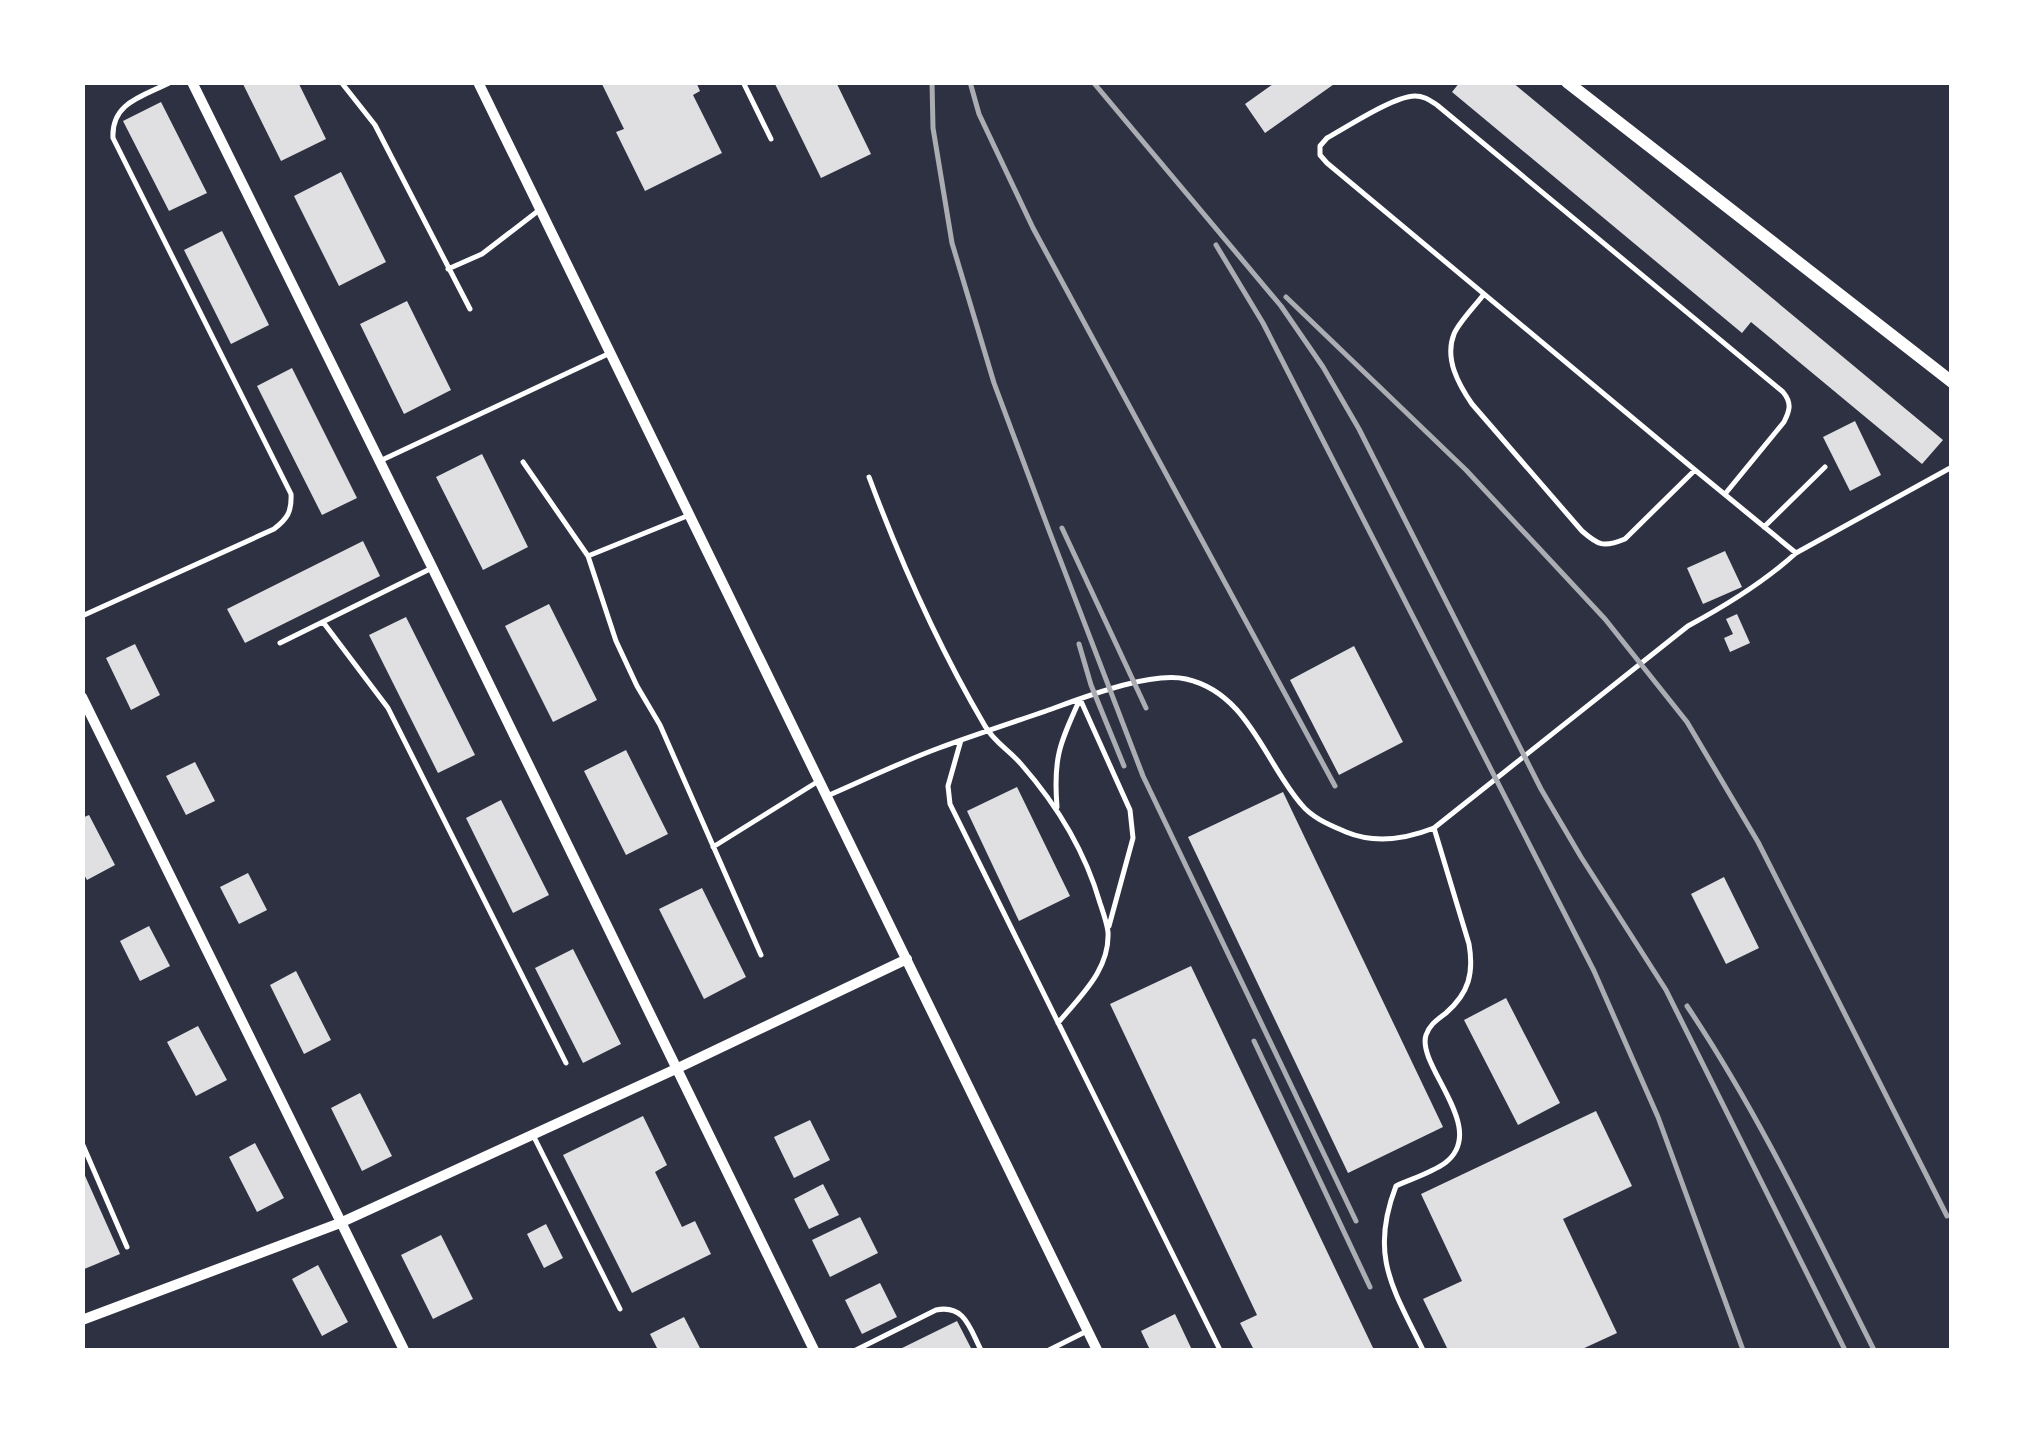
<svg xmlns="http://www.w3.org/2000/svg" width="2034" height="1433" viewBox="0 0 2034 1433" font-family="'Libre Baskerville',serif">
	<rect width="100%" height="100%" fill="#2d3142"/>
	<path fill="#e0e0e3" d="M 242,82 L 298,82 L 326,139 L 281,161 Z
		M 601,82 L 696,82 L 700,91 L 693,95 L 722,153 L 645,191 L 616,132 L 624,129 Z
		M 774,82 L 836,82 L 871,154 L 821,178 Z
		M 1276,82 L 1337,82 L 1265,133 L 1245,104 Z
		M 1460,82 L 1512,82 L 1943,440 L 1922,464 L 1751,322 L 1742,333 L 1452,92 Z
		M 161,102 L 207,193 L 169,211 L 123,121 Z
		M 341,172 L 386,262 L 339,286 L 294,196 Z
		M 222,231 L 269,325 L 231,344 L 184,250 Z
		M 407,301 L 451,390 L 404,414 L 360,324 Z
		M 292,368 L 357,498 L 322,515 L 257,386 Z
		M 1855,421 L 1881,475 L 1850,491 L 1823,437 Z
		M 482,454 L 528,547 L 483,570 L 436,477 Z
		M 363,541 L 380,576 L 245,643 L 227,609 Z
		M 1725,551 L 1742,587 L 1703,604 L 1687,568 Z
		M 549,604 L 597,700 L 553,722 L 505,626 Z
		M 1737,614 L 1750,643 L 1730,652 L 1724,638 L 1733,634 L 1726,619 Z
		M 406,617 L 475,755 L 438,773 L 369,635 Z
		M 135,644 L 160,695 L 131,710 L 106,658 Z
		M 1354,646 L 1403,742 L 1339,775 L 1290,680 Z
		M 626,750 L 668,834 L 626,855 L 584,771 Z
		M 195,762 L 215,801 L 186,815 L 166,776 Z
		M 1017,787 L 1070,896 L 1019,921 L 967,811 Z
		M 1283,792 L 1443,1127 L 1348,1173 L 1188,837 Z
		M 501,800 L 549,895 L 513,913 L 466,818 Z
		M 89,815 L 115,865 L 87,880 L 82,871 L 82,818 Z
		M 248,873 L 267,910 L 239,924 L 220,887 Z
		M 1724,877 L 1759,948 L 1726,964 L 1691,894 Z
		M 702,888 L 746,977 L 704,999 L 659,909 Z
		M 149,926 L 170,966 L 140,981 L 120,941 Z
		M 573,949 L 621,1044 L 583,1063 L 535,968 Z
		M 1191,966 L 1374,1350 L 1254,1350 L 1240,1323 L 1257,1315 L 1110,1004 Z
		M 296,971 L 331,1040 L 304,1054 L 270,985 Z
		M 1506,998 L 1560,1103 L 1518,1125 L 1464,1020 Z
		M 198,1026 L 227,1080 L 196,1096 L 167,1042 Z
		M 360,1093 L 392,1156 L 362,1171 L 331,1108 Z
		M 1596,1111 L 1632,1186 L 1563,1219 L 1617,1333 L 1580,1350 L 1448,1350 L 1423,1299 L 1462,1281 L 1421,1194 Z
		M 643,1116 L 667,1165 L 655,1172 L 682,1227 L 695,1221 L 711,1254 L 632,1293 L 563,1155 Z
		M 810,1120 L 830,1160 L 794,1178 L 774,1137 Z
		M 255,1143 L 284,1198 L 257,1212 L 229,1157 Z
		M 82,1169 L 120,1254 L 82,1270 Z
		M 823,1184 L 839,1215 L 809,1229 L 794,1199 Z
		M 860,1217 L 878,1253 L 830,1277 L 812,1240 Z
		M 546,1224 L 563,1258 L 544,1268 L 527,1234 Z
		M 441,1235 L 473,1299 L 433,1319 L 401,1255 Z
		M 318,1265 L 348,1322 L 322,1336 L 292,1279 Z
		M 880,1283 L 897,1317 L 862,1334 L 845,1300 Z
		M 1175,1314 L 1192,1350 L 1150,1350 L 1141,1331 Z
		M 684,1317 L 701,1350 L 658,1350 L 650,1334 Z
		M 957,1321 L 972,1350 L 898,1350 Z"/>
	<g fill="none" stroke-linecap="round" stroke-linejoin="round">
		<path stroke="#fff" stroke-width="5" d="M 341,82 L 375,125 L 470,309
			M 743,82 L 771,139
			M 448,269 L 482,254 L 538,211
			M 1484,294 C 1476,305 1459,322 1454,334 C 1444,359 1459,385 1472,404 L 1582,531 C 1598,545 1603,548 1625,539 L 1695,470
			M 382,460 L 608,354
			M 523,462 L 588,556
			M 869,477 C 901,563 938,646 985,726 C 993,741 1010,751 1021,764 C 1057,805 1085,851 1100,903 C 1103,912 1107,923 1108,932 C 1110,970 1080,996 1058,1023
			M 1725,494 L 1784,422 C 1790,410 1792,403 1783,392 L 1437,105 C 1429,100 1424,96 1415,96 C 1394,96 1347,127 1327,138 L 1320,146 L 1320,155 L 1327,163 L 1695,470 C 1729,498 1762,525 1796,553 L 1952,467
			M 687,516 L 588,556 L 616,641 L 637,686 L 660,725 L 761,955
			M 1764,527 L 1825,467
			M 82,616 L 274,529 C 287,519 292,512 291,494 L 113,138 C 111,102 144,96 171,82
			M 323,622 L 388,708 L 566,1063
			M 280,643 L 430,569
			M 961,740 L 948,786 L 950,804 L 1220,1350
			M 827,796 C 864,780 901,762 939,748 C 974,735 1011,723 1046,711 C 1082,698 1150,671 1186,679 C 1248,693 1264,761 1301,804 C 1312,818 1330,825 1346,832 C 1375,844 1406,839 1434,828 L 1688,626 C 1727,605 1763,583 1796,553
			M 1057,807 C 1053,757 1060,743 1080,699 L 1130,810 L 1133,838 L 1109,926
			M 713,847 L 817,782
			M 534,1137 L 620,1309
			M 82,1143 L 127,1247
			M 856,1350 L 936,1310 C 965,1304 970,1329 981,1350
			M 1049,1350 L 1085,1332
			M 1423,1350 C 1393,1288 1369,1256 1396,1186 C 1411,1179 1431,1173 1445,1163 C 1490,1129 1416,1066 1426,1035 C 1430,1024 1437,1020 1446,1013 C 1469,993 1474,973 1469,944 L 1434,828"/>
		<path stroke="#fff" stroke-width="10" d="M 192,82 L 432,567 L 814,1350
			M 478,82 L 1097,1350
			M 82,697 L 404,1350
			M 82,1320 L 340,1223 L 678,1068 L 907,959"/>
		<path stroke="#fff" stroke-width="12" d="M 1567,82 L 1952,382"/>
		<path stroke="#abadb3" stroke-width="5" d="M 932,82 L 933,128 L 952,243 L 994,383 L 1050,533 L 1143,776 L 1356,1221
			M 970,82 L 979,114 L 1033,228 L 1335,786
			M 1093,82 L 1281,306 L 1323,367 L 1359,429 L 1541,789 L 1581,857 L 1666,990 L 1845,1350
			M 1216,245 L 1263,323 L 1594,971 L 1658,1117 L 1743,1350
			M 1286,297 L 1466,470 L 1605,619 L 1687,722 L 1758,842 L 1947,1216
			M 1062,528 L 1146,708
			M 1079,644 L 1091,685 L 1124,766
			M 1687,1006 C 1760,1115 1815,1233 1874,1350
			M 1254,1041 L 1370,1287"/>
	</g>
	<rect width="2034" height="1433" fill="none" stroke="#ffffff" stroke-width="170"/>
</svg>
